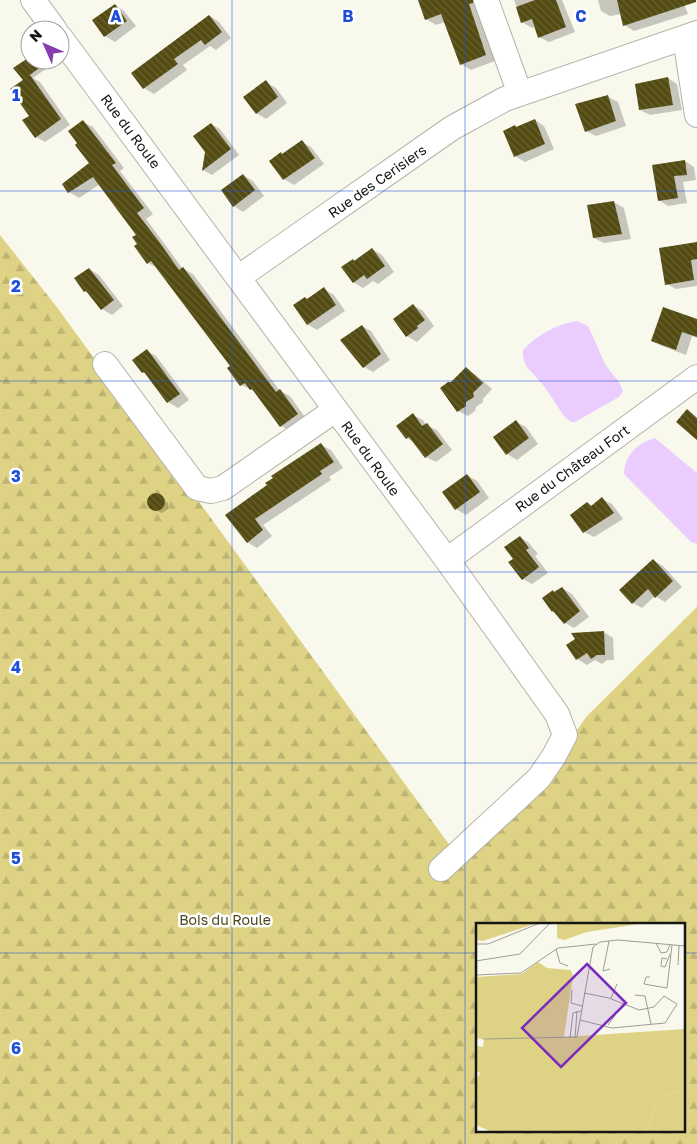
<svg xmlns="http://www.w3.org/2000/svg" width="697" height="1144" viewBox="0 0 697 1144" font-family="'Golos Text',sans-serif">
	<defs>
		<pattern id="forest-firs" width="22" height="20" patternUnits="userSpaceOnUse" patternTransform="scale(1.25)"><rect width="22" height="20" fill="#ded385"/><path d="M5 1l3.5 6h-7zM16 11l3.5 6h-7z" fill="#beb472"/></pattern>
		<pattern id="building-back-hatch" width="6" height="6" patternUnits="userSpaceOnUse" patternTransform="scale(1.25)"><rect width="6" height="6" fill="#534b12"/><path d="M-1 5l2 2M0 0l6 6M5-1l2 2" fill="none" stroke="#676133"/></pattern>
	</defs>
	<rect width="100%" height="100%" fill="#f9f8ed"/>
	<path fill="url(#forest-firs)" fill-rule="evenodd" d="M 0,235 L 56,306 L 459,858 L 535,789 L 587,716 L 697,607 L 697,1144 L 0,1144 ZM 477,924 L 683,924 L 683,1130 L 477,1130 Z"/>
	<path fill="#eaccff" d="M 577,321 L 588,326 L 606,366 L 619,382 L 623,391 L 619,397 L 575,422 L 571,422 L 564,416 L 544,386 L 526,366 L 523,356 L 523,350 C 537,335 557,324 577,321 Z
		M 655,438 L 697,473 L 697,544 L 691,542 L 624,474 C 625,455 637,443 655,438 Z"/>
	<path fill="#0003" d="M 420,0 L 474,0 L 495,61 L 471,70 L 461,64 L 445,22 L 436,25 L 426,19 Z
		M 514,0 L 562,0 L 575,32 L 549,42 L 539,37 L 534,27 L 532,28 L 522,22 Z
		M 598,0 L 696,0 L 684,4 L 688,14 L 634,31 L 624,25 L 622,14 L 610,16 L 601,11 Z
		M 115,5 L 124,11 L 136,26 L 115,42 L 105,36 Z
		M 210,16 L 219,22 L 231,38 L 216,50 L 210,46 L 183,65 L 187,70 L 154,94 L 144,88 Z
		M 30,57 L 30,60 L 42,60 L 47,68 L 33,78 L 40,82 L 70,125 L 45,142 L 36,137 L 30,116 L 25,80 L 15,68 Z
		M 668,78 L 677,84 L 682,110 L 650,115 L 640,110 Z
		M 266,82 L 276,88 L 287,103 L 266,119 L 256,113 Z
		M 608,97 L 618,102 L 626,126 L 596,136 L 586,131 Z
		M 535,120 L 544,126 L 554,149 L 525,162 L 515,156 L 515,126 L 518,128 Z
		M 83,122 L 93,127 L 124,168 L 120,171 L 153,214 L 146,219 L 169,250 L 182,268 L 193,274 L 280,391 L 290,396 L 307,420 L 291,431 L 281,426 L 256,392 L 241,385 L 229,368 L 231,367 L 158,268 L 148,263 L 139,244 L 138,235 L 100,184 L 79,198 L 69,192 L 63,184 L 91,163 Z
		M 211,124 L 220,129 L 239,155 L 212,175 L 203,170 Z
		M 302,142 L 311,147 L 324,164 L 294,185 L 284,179 L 283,155 Z
		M 685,161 L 694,167 L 696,180 L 683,182 L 687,203 L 668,206 L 659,200 L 653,166 Z
		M 243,175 L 253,181 L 264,196 L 243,212 L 234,206 Z
		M 614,202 L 624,208 L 631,239 L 604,243 L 594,238 Z
		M 697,243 L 697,286 L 676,289 L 667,284 Z
		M 372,249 L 382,255 L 394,272 L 378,284 L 373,281 L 363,288 L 353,282 L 353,260 L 355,261 Z
		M 89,269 L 99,275 L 123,306 L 112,315 L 102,309 L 91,295 L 85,291 Z
		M 324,289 L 334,295 L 345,311 L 317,330 L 307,324 L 305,298 L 308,300 Z
		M 413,305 L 423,311 L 434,326 L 417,342 L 407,336 Z
		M 697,320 L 697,338 L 692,336 L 686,355 L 662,346 L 652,341 Z
		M 362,326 L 371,331 L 390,360 L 373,372 L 364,367 Z
		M 147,351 L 156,356 L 189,400 L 178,408 L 168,402 L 148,375 L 143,372 Z
		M 466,369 L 476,375 L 492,389 L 483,399 L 483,402 L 476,407 L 475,411 L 468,416 L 458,411 L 452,384 Z
		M 413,415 L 423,420 L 426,425 L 437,430 L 452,450 L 436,462 L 426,457 L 415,443 L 407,438 Z
		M 516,422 L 526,427 L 538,444 L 517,460 L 507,454 L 494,437 Z
		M 321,445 L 331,450 L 343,468 L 329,477 L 331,480 L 263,525 L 272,536 L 257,548 L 247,542 L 227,516 Z
		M 467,475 L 477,481 L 489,498 L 466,515 L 456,509 Z
		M 154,495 L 159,496 L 168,503 L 168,509 L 162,513 L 152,509 L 148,503 L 149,499 Z
		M 602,499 L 612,504 L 623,519 L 594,537 L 584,532 L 587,503 L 592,506 Z
		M 520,537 L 529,543 L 538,554 L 535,556 L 548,573 L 532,584 L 523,579 L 514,559 Z
		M 653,560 L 663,566 L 682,587 L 665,602 L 655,596 L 642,608 L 633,603 Z
		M 562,588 L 572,594 L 589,617 L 574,628 L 565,623 L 544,598 Z
		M 604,632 L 613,638 L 614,660 L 607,660 L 602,664 L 595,660 L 587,665 L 577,659 Z"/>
	<path fill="url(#building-back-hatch)" d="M 418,0 L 473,0 L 473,3 L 469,4 L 486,55 L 460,65 L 441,14 L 425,20 Z
		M 535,0 L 556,0 L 566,27 L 538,38 L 532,19 L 521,23 L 516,7 Z
		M 617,0 L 696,0 L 696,2 L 623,26 Z
		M 115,4 L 127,21 L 104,37 L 92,20 Z
		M 209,15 L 222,32 L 205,45 L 201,40 L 174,59 L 178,64 L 143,89 L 131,73 Z
		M 25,60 L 50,60 L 23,80 L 13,68 Z
		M 30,75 L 61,119 L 35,138 L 22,120 L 29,116 L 10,89 Z
		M 668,77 L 673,105 L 639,110 L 635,84 Z
		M 266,80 L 278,97 L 256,114 L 243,97 Z
		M 608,95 L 616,121 L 585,132 L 575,104 Z
		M 535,119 L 545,144 L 514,157 L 503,131 L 515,125 L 516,127 Z
		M 83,120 L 116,163 L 112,165 L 144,208 L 137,213 L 160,243 L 179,270 L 183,267 L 276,392 L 280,389 L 298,414 L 280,427 L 252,389 L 250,390 L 245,383 L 240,386 L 227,368 L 230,366 L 151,261 L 147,264 L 134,246 L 137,244 L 132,237 L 136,235 L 93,177 L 68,193 L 62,184 L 89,163 L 75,145 L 77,143 L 68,131 Z
		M 211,123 L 231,149 L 202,171 L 205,152 L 193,136 Z
		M 302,140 L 315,158 L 283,180 L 269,161 L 281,152 L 282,154 Z
		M 685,160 L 687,175 L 674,176 L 678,198 L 658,201 L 652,165 Z
		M 243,174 L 255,190 L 233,207 L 221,190 Z
		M 614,201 L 622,234 L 593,238 L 587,205 Z
		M 697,242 L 697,259 L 691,260 L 694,280 L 665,285 L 659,248 Z
		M 372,248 L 385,266 L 367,279 L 364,275 L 353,283 L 341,267 L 353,259 L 354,261 Z
		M 89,268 L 114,300 L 101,310 L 86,291 L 84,292 L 74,278 Z
		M 324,287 L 336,305 L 307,325 L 293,305 L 305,297 L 307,299 Z
		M 413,304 L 425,320 L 417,326 L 418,328 L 406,337 L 393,319 Z
		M 663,307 L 697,319 L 697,337 L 682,332 L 676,350 L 651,341 Z
		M 362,325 L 381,354 L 363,368 L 340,340 Z
		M 147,349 L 180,394 L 167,403 L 144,372 L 142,373 L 132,360 Z
		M 466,367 L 483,383 L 473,393 L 474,397 L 466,402 L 466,406 L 457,412 L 440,388 L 448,382 L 451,382 Z
		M 687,409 L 697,418 L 697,440 L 676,422 Z
		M 413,413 L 422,426 L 427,423 L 443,444 L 425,458 L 409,437 L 406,439 L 396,426 Z
		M 516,420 L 529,438 L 506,455 L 493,437 Z
		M 321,443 L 334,462 L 320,471 L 322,474 L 255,519 L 263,530 L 247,543 L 225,515 L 267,485 L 265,483 L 273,478 L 271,476 Z
		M 467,474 L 480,492 L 455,510 L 442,492 Z
		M147 502a9 9 0 1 1 18 0a9 9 0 1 1-18 0Z
		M 602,497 L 614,513 L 583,533 L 570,515 L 587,502 L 591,506 Z
		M 520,536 L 529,548 L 526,550 L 539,567 L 522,580 L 508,562 L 513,559 L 504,547 Z
		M 653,559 L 673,581 L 655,598 L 648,589 L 632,604 L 619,590 Z
		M 562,587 L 580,611 L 564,624 L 553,611 L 552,612 L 542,598 L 553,590 L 554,592 Z
		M 604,631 L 605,655 L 597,655 L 591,659 L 587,653 L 576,660 L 566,645 L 575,639 L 571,633 Z"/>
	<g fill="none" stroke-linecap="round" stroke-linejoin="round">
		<defs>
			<path id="minor" d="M 33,0 L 55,30
				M 486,0 L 520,94
				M 60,37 L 447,560 L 557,714 L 565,735 L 554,756 L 539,778 L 441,869
				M 685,38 L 697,115
				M 239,277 L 452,128 L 505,99 L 697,33
				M 105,364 L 197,488 L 211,491 L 223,488 L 335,410
				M 447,560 L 697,377"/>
		</defs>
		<use href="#minor" stroke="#b5b3a9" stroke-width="26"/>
		<use href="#minor" stroke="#fff" stroke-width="24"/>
	</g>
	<path fill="none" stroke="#1d4ed8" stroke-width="1" stroke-opacity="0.55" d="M 232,0 L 232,1144M 465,0 L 465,1144M 0,191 L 697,191M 0,381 L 697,381M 0,572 L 697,572M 0,763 L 697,763M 0,953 L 477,953M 683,953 L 697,953"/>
	<g text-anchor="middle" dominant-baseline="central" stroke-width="5" stroke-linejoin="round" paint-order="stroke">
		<g font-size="14" fill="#151511" stroke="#fff">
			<text transform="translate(131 131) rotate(53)">Rue du Roule</text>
			<text transform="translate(377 181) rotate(-35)">Rue des Cerisiers</text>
			<text transform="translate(371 458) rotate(54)">Rue du Roule</text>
			<text transform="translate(572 468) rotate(-36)">Rue du Château Fort</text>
		</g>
		<g font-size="14" fill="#4d471c" stroke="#fff">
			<text x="225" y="919">Bois du Roule</text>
		</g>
	</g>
	<g transform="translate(476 923)">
		<rect width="209" height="209" fill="#f9f8ed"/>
		<path d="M 0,0 L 61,0 L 7,18 L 0,17 ZM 209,167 L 209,209 L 171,209 L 178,186 L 190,171 Z" fill="#ded385"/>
		<path d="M 81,0 L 169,0 L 111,9 L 88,17 L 81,15 ZM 62,39 L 71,45 L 95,47 L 97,53 L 88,114 L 209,106 L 209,167 L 190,171 L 178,186 L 171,209 L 16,209 L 0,202 L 0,157 L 4,150 L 0,148 L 0,123 L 7,124 L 8,117 L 2,115 L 0,120 L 0,54 L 46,51 Z" fill="#ded385"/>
		<path fill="none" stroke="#9e9d95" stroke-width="1" d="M 133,18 L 127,48 L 134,46M 180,20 L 185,30 L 191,29 L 194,22M 0,21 L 12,21 L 64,0M 117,24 L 124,19 L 142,17 L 209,23M 80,26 L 84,40 L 92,43M 191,36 L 186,35 L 185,43 L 189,44 L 194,31M 0,38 L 44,31 L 74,0M 202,42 L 203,23M 0,52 L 45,50 L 82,25 L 120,21M 174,54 L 170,54 L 168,61 L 191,65 L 196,22M 96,67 L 95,80 L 106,83M 159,72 L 169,73 L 175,101M 135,75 L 141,61M 104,97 L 136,105 L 189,100 L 201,81 L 188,73 L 178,84 L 163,87 L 133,75 L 108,70M 132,102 L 147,81M 94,115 L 97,90 L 105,88M 99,115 L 101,88M 8,116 L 101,114 L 117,24"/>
		<path fill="#7b2cbf" fill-opacity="0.15" stroke="#7b2cbf" stroke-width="2.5" d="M 111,41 L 150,80 L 85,144 L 46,105 Z"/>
		<rect width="209" height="209" fill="none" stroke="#151511" stroke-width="2.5"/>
	</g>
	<g font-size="16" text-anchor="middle" font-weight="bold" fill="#1d4ed8" stroke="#fff" stroke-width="5" stroke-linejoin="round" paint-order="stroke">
		<text x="116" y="22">A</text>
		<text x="348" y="22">B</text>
		<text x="581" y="22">C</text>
		<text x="16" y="101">1</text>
		<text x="16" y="292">2</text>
		<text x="16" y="482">3</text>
		<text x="16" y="673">4</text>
		<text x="16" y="864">5</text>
		<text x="16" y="1054">6</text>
	</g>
	<g transform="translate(45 45) rotate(315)"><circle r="24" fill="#ffffff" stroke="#a1a1a0"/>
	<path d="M0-4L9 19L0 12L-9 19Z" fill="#863daf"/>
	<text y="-8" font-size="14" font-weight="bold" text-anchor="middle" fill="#151511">N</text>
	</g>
</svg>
